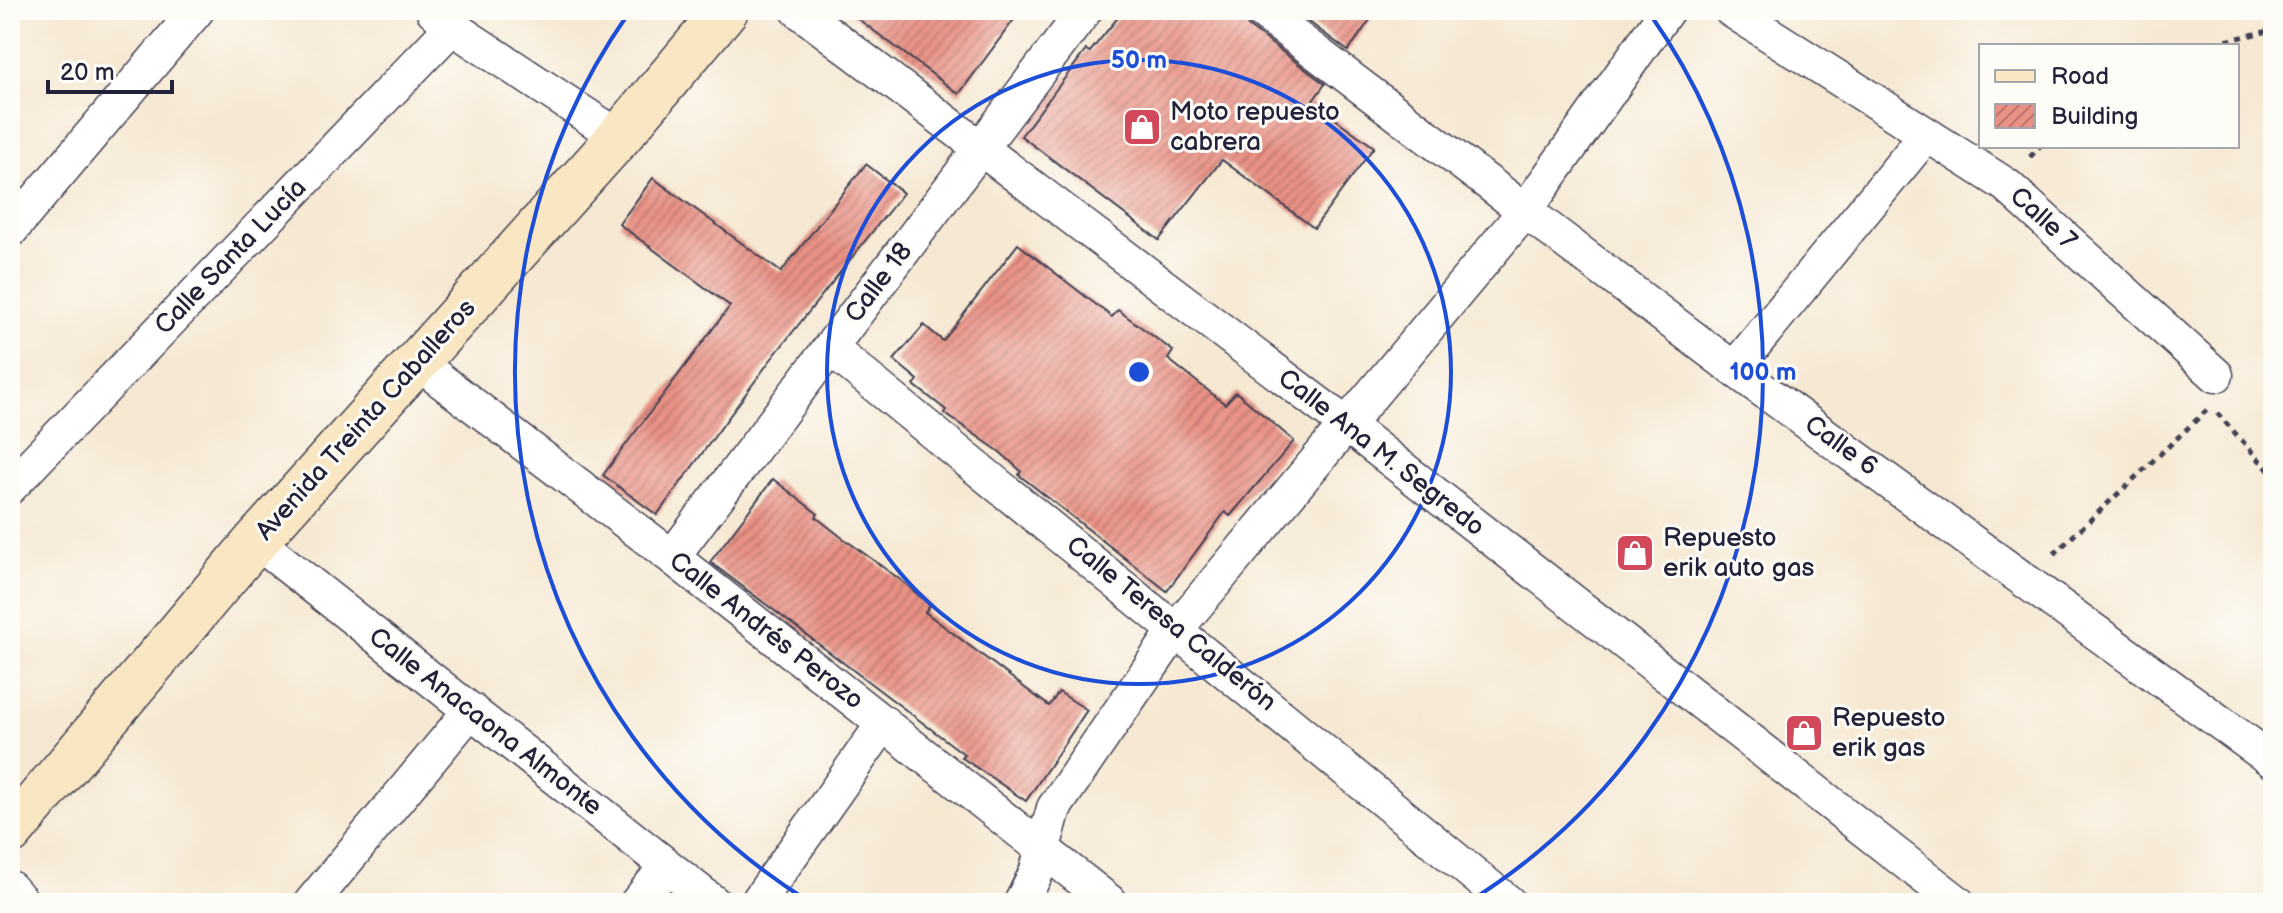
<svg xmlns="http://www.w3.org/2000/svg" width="2283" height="913" viewBox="0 0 2283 913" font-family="'Balsamiq Sans',sans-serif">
	<defs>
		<pattern id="building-hatch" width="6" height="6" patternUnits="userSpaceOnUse" patternTransform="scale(2)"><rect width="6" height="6" fill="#e99184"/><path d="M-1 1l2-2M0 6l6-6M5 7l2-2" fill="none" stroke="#bc766d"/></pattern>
	</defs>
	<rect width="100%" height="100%" fill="#fdfcf7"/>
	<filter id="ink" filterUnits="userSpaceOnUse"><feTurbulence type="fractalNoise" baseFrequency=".0125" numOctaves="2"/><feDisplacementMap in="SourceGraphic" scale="16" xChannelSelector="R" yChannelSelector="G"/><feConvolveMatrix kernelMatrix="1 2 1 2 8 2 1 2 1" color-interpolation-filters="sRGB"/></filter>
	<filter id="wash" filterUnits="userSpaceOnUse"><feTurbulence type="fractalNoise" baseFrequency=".006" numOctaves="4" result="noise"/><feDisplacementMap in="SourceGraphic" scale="32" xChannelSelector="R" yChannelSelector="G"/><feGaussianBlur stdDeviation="1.8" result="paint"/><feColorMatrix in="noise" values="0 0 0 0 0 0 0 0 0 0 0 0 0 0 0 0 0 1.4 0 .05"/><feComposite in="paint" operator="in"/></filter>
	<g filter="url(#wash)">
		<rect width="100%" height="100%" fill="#f6e8d2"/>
		<g id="blocks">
			<path fill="url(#building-hatch)" d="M 846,10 L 1021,10 L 959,94 Z
				M 1124,10 L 1240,10 L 1248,26 L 1325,84 L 1312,102 L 1374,147 L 1314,228 L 1222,160 L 1159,240 L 1021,136 L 1086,50 L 1090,52 Z
				M 1293,10 L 1377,10 L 1348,51 Z
				M 866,164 L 903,193 L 769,362 L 657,515 L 603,475 L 730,306 L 619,224 L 653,178 L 781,272 Z
				M 1018,244 L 1112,317 L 1118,310 L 1173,351 L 1168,359 L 1225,404 L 1236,392 L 1294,441 L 1230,516 L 1225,512 L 1167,591 L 1019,475 L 1021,471 L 1000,452 L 944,413 L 946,410 L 914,385 L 918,380 L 894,360 L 924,325 L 943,341 Z
				M 773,479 L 818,514 L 816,517 L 840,536 L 902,581 L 930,605 L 925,612 L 1049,706 L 1059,692 L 1087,710 L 1026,801 L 961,757 L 964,754 L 710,562 Z"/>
		</g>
	</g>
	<g filter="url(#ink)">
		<use href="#blocks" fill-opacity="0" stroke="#424052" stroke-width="2"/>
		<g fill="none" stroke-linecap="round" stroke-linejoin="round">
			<defs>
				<path id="street" d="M 433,10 L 452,27 L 619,137
					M 798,10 L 1348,426 L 1958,903
					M 1260,10 L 1734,369 L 2273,761
					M 1731,10 L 2006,185 L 2216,375
					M 10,231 L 197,10
					M 830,348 L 1509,903
					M 418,363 L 672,557 L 1111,903
					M 1734,369 L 1926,135
					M 10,487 L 452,27
					M 256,541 L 714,903
					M 672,557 L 1085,10
					M 10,888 L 23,903
					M 311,903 L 471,710
					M 637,903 L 667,866
					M 757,903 L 884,723
					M 1021,903 L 1036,873 L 1054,808 L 1177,628 L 1525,211 L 1667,10"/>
				<path id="secondary" d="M 10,833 L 256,541 L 619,137 L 726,10"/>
			</defs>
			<use href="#street" stroke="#424052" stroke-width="37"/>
			<use href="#secondary" stroke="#424052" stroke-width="47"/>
			<path stroke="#424052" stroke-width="5" stroke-dasharray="6 6" stroke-linecap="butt" d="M 2203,46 L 2273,30
				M 2030,157 L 2040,146
				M 2217,413 L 2273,475
				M 2054,554 L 2207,410"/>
			<use href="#street" stroke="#fff" stroke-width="34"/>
			<use href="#secondary" stroke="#f9e7c3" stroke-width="44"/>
		</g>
	</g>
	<g fill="none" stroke="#1d4ed8" stroke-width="4">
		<circle cx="1139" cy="372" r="312"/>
		<path d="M808 901A624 624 0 0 1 628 14M1650 14A624 624 0 0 1 1470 901"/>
	</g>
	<defs>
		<symbol id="shop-square" viewBox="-11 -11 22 22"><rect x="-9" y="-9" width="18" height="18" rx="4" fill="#d1495b" stroke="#fdfcf7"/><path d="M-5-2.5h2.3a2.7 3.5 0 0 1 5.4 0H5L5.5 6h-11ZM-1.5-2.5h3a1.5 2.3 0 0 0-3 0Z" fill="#fff"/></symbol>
	</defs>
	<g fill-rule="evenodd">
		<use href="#shop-square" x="1120" y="105" width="44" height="44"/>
		<use href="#shop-square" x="1613" y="531" width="44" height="44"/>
		<use href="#shop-square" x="1782" y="711" width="44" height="44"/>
	</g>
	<g text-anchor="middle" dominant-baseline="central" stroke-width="6" stroke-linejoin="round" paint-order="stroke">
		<g font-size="26" fill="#22223b" stroke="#fdfcf7" text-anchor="start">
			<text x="1170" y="112">Moto repuesto<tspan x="1170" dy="30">cabrera</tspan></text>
			<text x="1663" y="538">Repuesto<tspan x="1663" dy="30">erik auto gas</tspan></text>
			<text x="1832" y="718">Repuesto<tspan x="1832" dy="30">erik gas</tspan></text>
		</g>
		<g font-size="26" fill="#22223b" stroke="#fdfcf7">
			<text transform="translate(2043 219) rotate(42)">Calle 7</text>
			<text transform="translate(231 257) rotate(-46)">Calle Santa Lucía</text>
			<text transform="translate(879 283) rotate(-53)">Calle 18</text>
			<text transform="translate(366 420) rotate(-48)">Avenida Treinta Caballeros</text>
			<text transform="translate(1841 446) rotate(36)">Calle 6</text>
			<text transform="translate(1381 453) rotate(38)">Calle Ana M. Segredo</text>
			<text transform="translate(1171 624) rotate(39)">Calle Teresa Calderón</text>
			<text transform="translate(766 631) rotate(38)">Calle Andrés Perozo</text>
			<text transform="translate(485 722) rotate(38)">Calle Anacaona Almonte</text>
		</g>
	</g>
	<circle cx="1139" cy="372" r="12" fill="#1d4ed8" stroke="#fdfcf7" stroke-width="4"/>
	<g font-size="24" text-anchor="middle" font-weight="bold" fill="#1d4ed8" stroke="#fdfcf7" stroke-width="6" stroke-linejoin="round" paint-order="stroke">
		<text x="1139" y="68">50 m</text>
		<text x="1763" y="380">100 m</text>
	</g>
	<rect width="2283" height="913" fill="none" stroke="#fdfcf7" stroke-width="40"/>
	<rect x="1979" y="44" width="260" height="104" fill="#fdfcf7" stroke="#a5a5ac" stroke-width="2"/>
	<rect x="1995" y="70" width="40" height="12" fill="#f9e7c3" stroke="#a5a5ac" stroke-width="2"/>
	<text x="2051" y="84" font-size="24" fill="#22223b">Road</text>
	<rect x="1995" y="104" width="40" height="24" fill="url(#building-hatch)" stroke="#a5a5ac" stroke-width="2"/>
	<text x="2051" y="124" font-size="24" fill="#22223b">Building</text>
	<path d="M48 80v12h124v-12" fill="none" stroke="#22223b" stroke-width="4"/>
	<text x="60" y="80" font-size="24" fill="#22223b" stroke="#fdfcf7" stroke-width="6" paint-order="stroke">20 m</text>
</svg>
